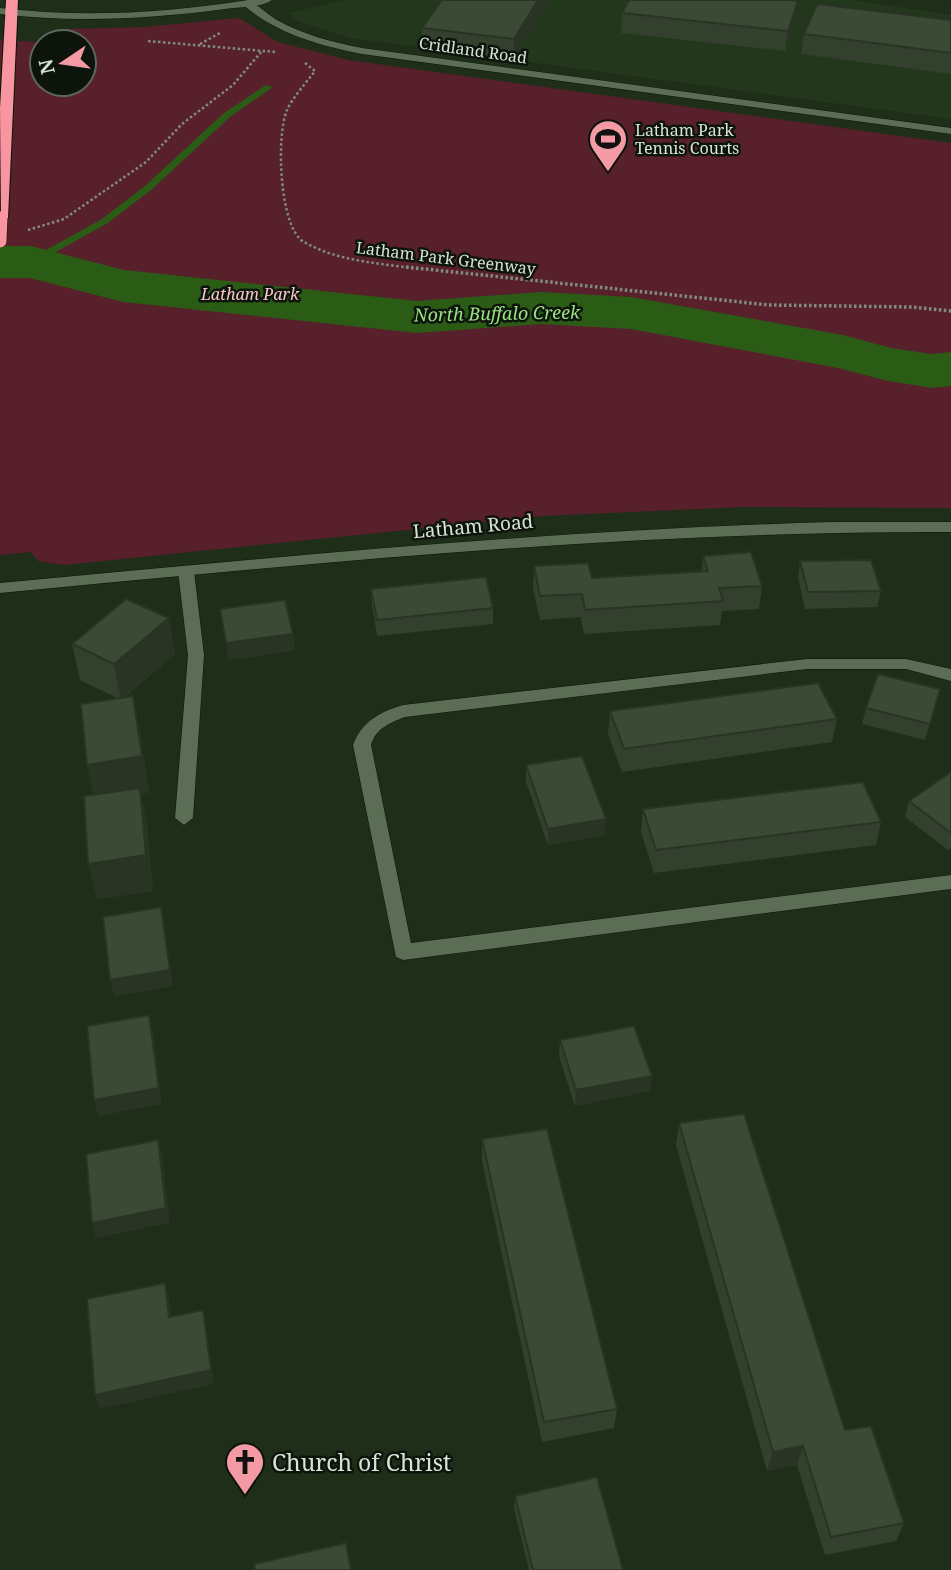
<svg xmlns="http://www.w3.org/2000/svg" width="951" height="1570" viewBox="0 0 951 1570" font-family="'Noto Serif',serif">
	<rect width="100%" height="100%" fill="#1f2e19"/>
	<path fill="#23371c" d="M 344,0 L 853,0 L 951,15 L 951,119 L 351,38 L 299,22 L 289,13 Z"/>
	<path fill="#58202a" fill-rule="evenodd" d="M 239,18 L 278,42 L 348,60 L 951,143 L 951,508 L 743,507 L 543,516 L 64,565 L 38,561 L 31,552 L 0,555 L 0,40 L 36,42 L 50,33 L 70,29 L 144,27 ZM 42,42 L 84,42 L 84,84 L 42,84 Z"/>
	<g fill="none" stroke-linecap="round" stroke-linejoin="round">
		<path fill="#2a5c16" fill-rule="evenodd" d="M 266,85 L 273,87 L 230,117 L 151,190 L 108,223 L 34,264 L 28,264 L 28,260 L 102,219 L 145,186 L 224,113 Z"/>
		<path fill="#2a5c16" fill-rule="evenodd" d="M 0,246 L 31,246 L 124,270 L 417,301 L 542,292 L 631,297 L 843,335 L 891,348 L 932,354 L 951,352 L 951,386 L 932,388 L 888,381 L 838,368 L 631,329 L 542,324 L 417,333 L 123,302 L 30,278 L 0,278 Z"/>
		<defs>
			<path id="lane" d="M 186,566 L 194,571 L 204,655 L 193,818 L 184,825 L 175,818 L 188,655 L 178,571 Z
				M 807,659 L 906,659 L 951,669 L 951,681 L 906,669 L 807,669 L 405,717 C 390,723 376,728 371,745 L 411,943 L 951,875 L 951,889 L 403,960 L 396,957 L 353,745 C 362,721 380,712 403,705 Z"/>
			<path id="street" d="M 243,1 C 255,0 266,14 277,20 C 303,35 333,42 362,48 L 951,128 L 951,134 L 362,54 C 318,45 278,34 243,5 Z
				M 832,522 L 951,522 L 951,532 C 632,531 317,563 0,593 L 0,583 C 277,557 553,530 832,522 Z"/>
			<path id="secondary" d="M 248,0 L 272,0 C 261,8 239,7 225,9 C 150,19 75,23 0,14 L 0,8 C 82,18 166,13 248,0 Z"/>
			<path id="highway" d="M 6,0 L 18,0 L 8,218 L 1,222 L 0,108 Z"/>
		</defs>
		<use href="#lane" stroke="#081604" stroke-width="1"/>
		<use href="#street" stroke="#081604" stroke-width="1"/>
		<use href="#secondary" stroke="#081604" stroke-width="1"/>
		<use href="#highway" stroke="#081604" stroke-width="2"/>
		<path stroke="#808d7c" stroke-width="2.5" stroke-dasharray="2.5 2.5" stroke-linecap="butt" d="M 148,41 L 275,52
			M 200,44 L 220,33
			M 305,63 L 315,71 C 306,83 293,97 287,110 C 276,135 279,228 304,242 C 339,262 380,263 418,269
			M 28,230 L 64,219 L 146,162 L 182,124 L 233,85 L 262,51"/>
		<path stroke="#808d7c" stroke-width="3.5" stroke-dasharray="2.5 2.5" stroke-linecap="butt" d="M 406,267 L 769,305 L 912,307 L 951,311"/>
		<use href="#lane" fill="#5c6d56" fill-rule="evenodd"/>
		<use href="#street" fill="#5c6d56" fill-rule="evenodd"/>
		<use href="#secondary" fill="#5c6d56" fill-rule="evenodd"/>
		<use href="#highway" fill="#f995a1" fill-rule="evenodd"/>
		<defs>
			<path id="highway-bridge" d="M 0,241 L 1,218"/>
		</defs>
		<use href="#highway-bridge" stroke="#081604" stroke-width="14" stroke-linecap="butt"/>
		<use href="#highway-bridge" stroke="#f995a1" stroke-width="13"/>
	</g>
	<path fill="#32402d" d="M 442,0 L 550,0 L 514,59 L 422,48 L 422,28 Z
		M 798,1 L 795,20 L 785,51 L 621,33 L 622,13 Z
		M 951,20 L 951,74 L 801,54 L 804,34 Z
		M 703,556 L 762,586 L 759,609 L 722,611 L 720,625 L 584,634 L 581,617 L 540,620 L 533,589 L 534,566 L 592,578 L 702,571 Z
		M 800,561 L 881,591 L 877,607 L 805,609 L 798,577 Z
		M 371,589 L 493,608 L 493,624 L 377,636 L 372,605 Z
		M 220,609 L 293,634 L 295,650 L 229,660 Z
		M 169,618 L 175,654 L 125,697 L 140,732 L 149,792 L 141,794 L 147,824 L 153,891 L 97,899 L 94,795 L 87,765 L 117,698 L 80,680 L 72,644 Z
		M 940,689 L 925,740 L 862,724 L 866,708 Z
		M 610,711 L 837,719 L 832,742 L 622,772 L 608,734 Z
		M 526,765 L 605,835 L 548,845 L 526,782 Z
		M 951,772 L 951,848 L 948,850 L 905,817 L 909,801 Z
		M 643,809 L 881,822 L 876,845 L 654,873 L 641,832 Z
		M 560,1040 L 652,1076 L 650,1091 L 575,1106 L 559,1056 Z
		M 679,1123 L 845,1430 L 904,1523 L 896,1541 L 825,1555 L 797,1465 L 767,1471 L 676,1145 Z
		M 482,1139 L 617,1409 L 614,1428 L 542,1442 L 482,1161 Z
		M 515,1496 L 623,1570 L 529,1570 L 514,1509 Z"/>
	<path fill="#293424" d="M 538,0 L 550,0 L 514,59 L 514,39 Z
		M 798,1 L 795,20 L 785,51 L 788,31 Z
		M 169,618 L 175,654 L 121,700 L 114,664 Z
		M 293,634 L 295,650 L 229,660 L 226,643 Z
		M 133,696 L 140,732 L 149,792 L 141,794 L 147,824 L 153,891 L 97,899 L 88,864 L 95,801 L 87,765 Z
		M 606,819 L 605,835 L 548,845 L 548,829 Z
		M 161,907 L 173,986 L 114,997 L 110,980 Z
		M 149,1015 L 153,1031 L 162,1104 L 98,1116 L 94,1100 Z
		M 652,1076 L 650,1091 L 575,1106 L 576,1090 Z
		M 158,1140 L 162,1155 L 170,1223 L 96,1238 L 92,1223 Z
		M 165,1283 L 169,1298 L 173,1332 L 169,1317 Z
		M 203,1310 L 206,1325 L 214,1384 L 100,1409 L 95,1395 Z
		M 803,1446 L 797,1465 L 767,1471 L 773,1452 Z"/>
	<path fill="#3a4a34" stroke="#293424" stroke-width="2" d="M 442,0 L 538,0 L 514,39 L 422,28 Z
		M 629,0 L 790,0 L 798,1 L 788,31 L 622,13 Z
		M 817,4 L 951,20 L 951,53 L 804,34 Z
		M 751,552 L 762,586 L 719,588 L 723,601 L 585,610 L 582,594 L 540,596 L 534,566 L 588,563 L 592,578 L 708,571 L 703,556 Z
		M 871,560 L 881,591 L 808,592 L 800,561 Z
		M 486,577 L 493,608 L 377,620 L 371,589 Z
		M 126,599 L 169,618 L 114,664 L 72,644 Z
		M 285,600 L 293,634 L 226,643 L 220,609 Z
		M 878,674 L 940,689 L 930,724 L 866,708 Z
		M 818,683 L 837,719 L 624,749 L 610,711 Z
		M 133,696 L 142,756 L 87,765 L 81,704 Z
		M 582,756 L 606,819 L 548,829 L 526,765 Z
		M 951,772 L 951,833 L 909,801 Z
		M 863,782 L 881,822 L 656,850 L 643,809 Z
		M 140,788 L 146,855 L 88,864 L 84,796 Z
		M 161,907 L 170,970 L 110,980 L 103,917 Z
		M 149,1015 L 159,1088 L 94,1100 L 87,1026 Z
		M 634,1026 L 652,1076 L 576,1090 L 560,1040 Z
		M 744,1114 L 845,1430 L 871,1426 L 904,1523 L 831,1537 L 803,1446 L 773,1452 L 679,1123 Z
		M 547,1129 L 617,1409 L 544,1422 L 482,1139 Z
		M 158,1140 L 166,1208 L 92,1223 L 86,1154 Z
		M 165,1283 L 169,1317 L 203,1310 L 211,1370 L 95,1395 L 87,1299 Z
		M 597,1477 L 623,1570 L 533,1570 L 515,1496 Z
		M 346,1543 L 351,1570 L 255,1570 L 254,1564 Z"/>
	<defs>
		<symbol id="stadium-pin" viewBox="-11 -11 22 30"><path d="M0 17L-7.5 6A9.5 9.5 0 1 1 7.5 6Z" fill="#f49aa5" stroke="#0d140b"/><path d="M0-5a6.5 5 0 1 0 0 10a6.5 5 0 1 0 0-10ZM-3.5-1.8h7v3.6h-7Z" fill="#111"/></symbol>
		<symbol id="church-pin" viewBox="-11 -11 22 30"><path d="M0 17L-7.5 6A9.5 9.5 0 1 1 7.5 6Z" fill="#f49aa5" stroke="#0d140b"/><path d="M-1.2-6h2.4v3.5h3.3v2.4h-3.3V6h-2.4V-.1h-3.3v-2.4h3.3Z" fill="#111"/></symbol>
	</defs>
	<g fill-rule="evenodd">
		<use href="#stadium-pin" x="586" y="117" width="44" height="60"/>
		<use href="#church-pin" x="223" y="1440" width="44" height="60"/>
	</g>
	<g text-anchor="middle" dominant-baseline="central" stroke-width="5" stroke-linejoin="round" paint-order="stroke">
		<g font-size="16" fill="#d8e3d5" stroke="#0d140b">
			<text transform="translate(473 50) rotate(8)">Cridland Road</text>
			<text transform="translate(446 258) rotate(7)">Latham Park Greenway</text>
		</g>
		<g font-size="16" fill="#d8e3d5" stroke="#0d140b" text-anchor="start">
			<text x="635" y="130">Latham Park<tspan x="635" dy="18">Tennis Courts</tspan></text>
		</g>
		<g font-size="16" font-style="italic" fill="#f9c7cb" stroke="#0d140b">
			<text x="250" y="294">Latham Park</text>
		</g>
		<g font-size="18" font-style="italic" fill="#9ae183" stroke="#0d140b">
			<text transform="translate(497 313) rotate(-1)">North Buffalo Creek</text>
		</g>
		<g font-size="19" fill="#d8e3d5" stroke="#0d140b">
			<text transform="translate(473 526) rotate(-5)">Latham Road</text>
		</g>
		<g font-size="23" fill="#d8e3d5" stroke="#0d140b" text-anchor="start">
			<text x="272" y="1462">Church of Christ</text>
		</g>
	</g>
	<g transform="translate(63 63) rotate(257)"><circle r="33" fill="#0d140b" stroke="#5e675c" stroke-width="2"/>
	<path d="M0-5L12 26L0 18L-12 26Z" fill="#f49aa5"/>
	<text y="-10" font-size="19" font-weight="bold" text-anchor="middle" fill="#d8e3d5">N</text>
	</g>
</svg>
